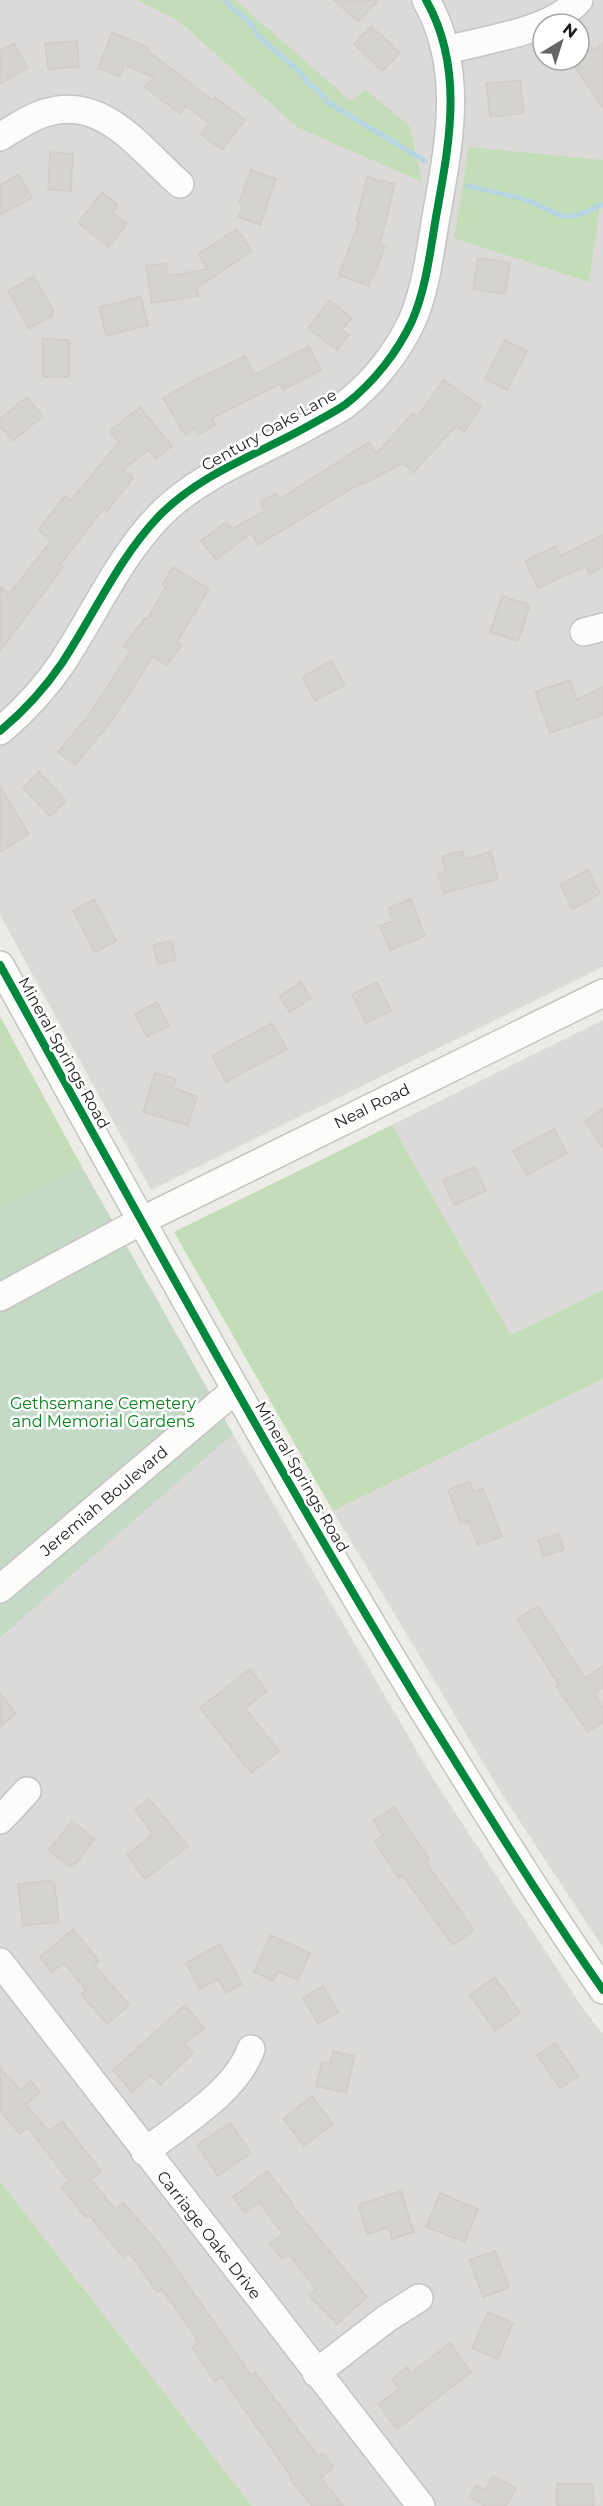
<svg xmlns="http://www.w3.org/2000/svg" width="603" height="2506" viewBox="0 0 603 2506" font-family="Montserrat,sans-serif">
	<rect width="100%" height="100%" fill="#ecebe6"/>
	<path fill="#dbdad8" fill-rule="evenodd" d="M 0,0 L 603,0 L 603,967 L 151,1190 L 0,915 ZM 543,24 L 579,24 L 579,60 L 543,60 Z
		M 603,1020 L 603,1290 L 511,1335 L 392,1125 Z
		M 603,1379 L 603,1948 L 500,1791 L 333,1511 Z
		M 233,1434 L 432,1777 L 584,2010 L 603,2034 L 603,2506 L 252,2506 L 0,2181 L 0,1638 Z"/>
	<path fill="#c4ddb9" d="M 137,0 L 235,0 L 352,102 L 365,89 L 410,127 L 422,182 L 297,127 L 179,21 Z
		M 469,147 L 603,160 L 603,205 L 600,205 L 589,282 L 454,238 Z
		M 0,1016 L 82,1167 L 0,1207 Z
		M 392,1125 L 511,1335 L 603,1290 L 603,1379 L 333,1511 L 174,1232 Z
		M 0,2181 L 252,2506 L 0,2506 Z"/>
	<path fill="#c4d9c6" d="M 82,1167 L 233,1434 L 0,1638 L 0,1207 Z"/>
	<g fill="none" stroke-linecap="round" stroke-linejoin="round">
		<path stroke="#b8d6e2" stroke-width="5" d="M 224,0 C 234,12 253,20 257,35 L 301,73 C 307,86 321,90 327,102 L 425,161
			M 468,186 C 486,190 505,194 523,199 C 559,210 560,228 600,205 L 603,205"/>
	</g>
	<path fill="#d4d3cf" stroke="#d0cdc7" stroke-width="1.5" d="M 334,0 L 379,0 L 358,22 Z
		M 371,26 L 400,53 L 382,71 L 354,44 Z
		M 579,29 L 594,50 L 603,43 L 603,108 L 570,60 L 579,60 Z
		M 112,33 L 148,47 L 147,50 L 212,100 L 215,97 L 245,120 L 222,150 L 201,134 L 209,123 L 186,106 L 180,114 L 145,87 L 154,77 L 124,65 L 120,77 L 98,68 Z
		M 77,41 L 79,67 L 48,69 L 45,43 Z
		M 14,43 L 28,68 L 0,84 L 0,50 Z
		M 520,80 L 524,113 L 490,117 L 486,84 Z
		M 50,152 L 73,154 L 71,191 L 48,190 Z
		M 251,170 L 276,179 L 260,225 L 238,217 L 243,204 L 239,203 Z
		M 19,174 L 32,198 L 0,215 L 0,185 Z
		M 367,177 L 395,184 L 380,245 L 385,247 L 369,286 L 339,275 L 359,222 L 356,221 Z
		M 102,192 L 118,205 L 113,212 L 127,224 L 109,247 L 78,223 Z
		M 237,229 L 252,251 L 197,288 L 199,296 L 152,303 L 146,266 L 166,263 L 168,276 L 208,269 L 198,254 Z
		M 478,258 L 510,263 L 505,294 L 473,289 Z
		M 34,276 L 53,310 L 53,315 L 29,329 L 8,291 Z
		M 141,297 L 148,325 L 106,336 L 99,307 Z
		M 330,300 L 352,318 L 342,330 L 349,335 L 337,350 L 308,328 Z
		M 43,339 L 69,340 L 69,377 L 43,377 Z
		M 505,340 L 527,351 L 507,390 L 485,379 Z
		M 309,346 L 321,370 L 283,390 L 280,384 L 212,418 L 215,425 L 198,435 L 194,428 L 185,435 L 163,398 L 191,382 L 245,356 L 254,375 Z
		M 444,380 L 481,407 L 464,432 L 456,426 L 413,473 L 403,463 L 362,485 L 361,483 L 258,545 L 251,533 L 216,560 L 201,541 L 226,522 L 232,529 L 265,511 L 260,502 L 276,493 L 280,499 L 369,442 L 376,454 L 413,413 L 417,417 Z
		M 27,397 L 43,416 L 13,441 L 0,426 L 0,419 Z
		M 140,407 L 172,446 L 156,459 L 148,450 L 123,470 L 133,478 L 107,511 L 104,508 L 60,565 L 63,567 L 0,651 L 0,587 L 9,594 L 51,541 L 38,530 L 65,496 L 71,500 L 119,442 L 110,431 Z
		M 603,535 L 603,567 L 590,574 L 586,566 L 538,588 L 525,561 L 556,546 L 561,556 Z
		M 173,567 L 209,589 L 177,642 L 182,645 L 166,666 L 153,656 L 113,719 L 75,765 L 58,752 L 88,716 L 131,651 L 124,646 L 145,618 L 147,619 L 166,587 L 162,585 Z
		M 502,596 L 530,605 L 518,641 L 490,632 Z
		M 331,661 L 345,685 L 315,701 L 302,677 Z
		M 570,680 L 577,700 L 603,687 L 603,715 L 550,733 L 535,692 Z
		M 39,772 L 66,801 L 50,816 L 23,788 Z
		M 0,787 L 29,834 L 0,852 Z
		M 463,851 L 465,859 L 491,852 L 498,879 L 444,893 L 438,874 L 446,872 L 442,856 Z
		M 588,870 L 600,894 L 573,909 L 560,885 Z
		M 94,899 L 116,941 L 95,952 L 73,911 Z
		M 411,899 L 425,936 L 390,950 L 380,926 L 393,921 L 388,908 Z
		M 171,941 L 176,960 L 158,964 L 153,945 Z
		M 301,982 L 311,998 L 290,1012 L 279,997 Z
		M 377,982 L 391,1011 L 366,1023 L 352,994 Z
		M 157,1002 L 169,1026 L 147,1037 L 135,1014 Z
		M 272,1023 L 287,1049 L 226,1082 L 212,1056 Z
		M 155,1073 L 176,1079 L 173,1088 L 197,1096 L 188,1125 L 143,1112 Z
		M 603,1109 L 603,1148 L 585,1121 Z
		M 554,1129 L 567,1153 L 527,1175 L 513,1151 Z
		M 475,1167 L 486,1191 L 454,1205 L 443,1180 Z
		M 470,1482 L 474,1492 L 483,1489 L 502,1537 L 478,1545 L 468,1521 L 461,1524 L 448,1490 Z
		M 559,1534 L 564,1550 L 543,1556 L 538,1540 Z
		M 538,1606 L 585,1678 L 603,1666 L 603,1687 L 594,1694 L 603,1707 L 603,1722 L 588,1732 L 556,1686 L 559,1685 L 517,1619 Z
		M 250,1669 L 267,1691 L 245,1708 L 279,1751 L 251,1773 L 200,1708 Z
		M 0,1693 L 16,1714 L 0,1727 Z
		M 149,1799 L 188,1846 L 145,1879 L 127,1855 L 153,1834 L 135,1810 Z
		M 394,1807 L 429,1859 L 425,1861 L 474,1930 L 453,1945 L 403,1876 L 399,1878 L 374,1841 L 383,1835 L 373,1821 Z
		M 72,1821 L 94,1839 L 74,1866 L 68,1866 L 49,1850 Z
		M 54,1880 L 59,1922 L 23,1926 L 18,1884 Z
		M 73,1929 L 99,1961 L 94,1965 L 129,2005 L 107,2024 L 81,1994 L 86,1990 L 64,1963 L 52,1972 L 40,1957 Z
		M 271,1935 L 310,1953 L 298,1980 L 278,1971 L 273,1981 L 254,1972 Z
		M 220,1944 L 242,1984 L 226,1993 L 218,1979 L 200,1989 L 186,1963 Z
		M 495,1977 L 520,2013 L 495,2031 L 470,1995 Z
		M 323,1986 L 338,2012 L 318,2024 L 303,1998 Z
		M 185,2005 L 204,2028 L 184,2044 L 193,2053 L 160,2085 L 151,2075 L 132,2092 L 113,2070 Z
		M 555,2043 L 578,2076 L 560,2088 L 537,2055 Z
		M 333,2051 L 355,2056 L 346,2093 L 316,2086 L 322,2062 L 330,2064 Z
		M 0,2068 L 21,2090 L 31,2081 L 40,2092 L 26,2105 L 49,2131 L 62,2121 L 101,2171 L 91,2180 L 115,2209 L 123,2202 L 160,2245 L 251,2375 L 255,2372 L 318,2457 L 322,2453 L 334,2467 L 321,2478 L 343,2506 L 312,2506 L 290,2479 L 292,2478 L 222,2377 L 215,2382 L 192,2347 L 199,2342 L 162,2289 L 157,2292 L 129,2252 L 123,2257 L 89,2215 L 86,2217 L 61,2187 L 69,2181 L 28,2127 L 20,2134 L 0,2111 Z
		M 312,2096 L 333,2124 L 304,2146 L 283,2119 Z
		M 230,2123 L 251,2153 L 218,2176 L 197,2145 Z
		M 267,2171 L 292,2203 L 291,2204 L 367,2297 L 337,2324 L 309,2295 L 316,2289 L 289,2254 L 282,2259 L 270,2244 L 283,2234 L 259,2202 L 245,2213 L 233,2197 Z
		M 401,2191 L 414,2232 L 392,2239 L 389,2227 L 367,2234 L 358,2205 Z
		M 440,2193 L 478,2209 L 465,2242 L 426,2227 Z
		M 495,2251 L 509,2288 L 483,2297 L 469,2260 Z
		M 488,2312 L 513,2323 L 498,2359 L 472,2348 Z
		M 450,2343 L 471,2372 L 397,2429 L 378,2404 L 399,2389 L 392,2379 L 407,2367 L 411,2373 Z
		M 493,2476 L 516,2488 L 506,2506 L 485,2506 L 469,2497 L 476,2485 L 485,2490 Z
		M 557,2484 L 593,2484 L 594,2506 L 557,2506 Z"/>
	<g fill="none" stroke-linecap="round" stroke-linejoin="round">
		<defs>
			<path id="minor" d="M 447,50 C 487,39 551,32 579,0
				M 0,137 C 14,128 29,118 45,113 C 103,94 141,150 180,184
				M 584,632 L 603,627
				M 0,731 C 24,711 45,688 62,663 C 95,613 118,559 159,516 C 201,473 259,454 310,425 C 322,418 335,412 346,404 C 373,383 397,353 412,321 C 426,289 430,252 436,217 C 449,144 465,69 426,0
				M 0,965 C 138,1214 274,1465 422,1708 C 481,1803 539,1898 603,1990
				M 0,1297 L 141,1221 L 603,993
				M 0,1589 L 235,1390
				M 0,1820 L 27,1791
				M 0,1962 L 421,2506
				M 145,2152 C 180,2124 236,2092 251,2049
				M 316,2373 L 386,2319 L 419,2298"/>
		</defs>
		<use href="#minor" stroke="#c5c4c2" stroke-width="30"/>
		<use href="#minor" stroke="#fcfcfb" stroke-width="27"/>
		<defs>
			<path id="cycleway" d="M 0,731 C 24,711 45,688 62,663 C 95,613 118,559 159,516 C 201,473 259,454 310,425 C 322,418 335,412 346,404 C 373,383 397,353 412,321 C 426,289 430,252 436,217 C 449,144 465,69 426,0
				M 0,965 C 138,1214 274,1465 422,1708 C 481,1803 539,1898 603,1990"/>
		</defs>
		<use href="#cycleway" stroke="#fff" stroke-width="11"/>
		<use href="#cycleway" stroke="#00873e" stroke-width="8"/>
	</g>
	<g text-anchor="middle" dominant-baseline="central" stroke-width="5" stroke-linejoin="round" paint-order="stroke">
		<g font-size="16" fill="#1e1e1e" stroke="#fff">
			<text transform="translate(269 430) rotate(-29)">Century Oaks Lane</text>
			<text transform="translate(64 1053) rotate(61)">Mineral Springs Road</text>
			<text transform="translate(372 1106) rotate(-26)">Neal Road</text>
			<text transform="translate(302 1477) rotate(60)">Mineral Springs Road</text>
			<text transform="translate(104 1501) rotate(-40)">Jeremiah Boulevard</text>
			<text transform="translate(209 2235) rotate(52)">Carriage Oaks Drive</text>
		</g>
		<g font-size="16" fill="#058219" stroke="#fff">
			<text x="103" y="1403">Gethsemane Cemetery<tspan x="103" dy="18">and Memorial Gardens</tspan></text>
		</g>
	</g>
	<g transform="translate(561 42) rotate(38)"><circle r="28" fill="#ffffff" stroke="#a5a5a5" stroke-width="1.5"/>
	<path d="M0-4.5L10 22L0 15L-10 22Z" fill="#666664"/>
	<text y="-9" font-size="16" font-weight="bold" text-anchor="middle" fill="#1e1e1e">N</text>
	</g>
</svg>
